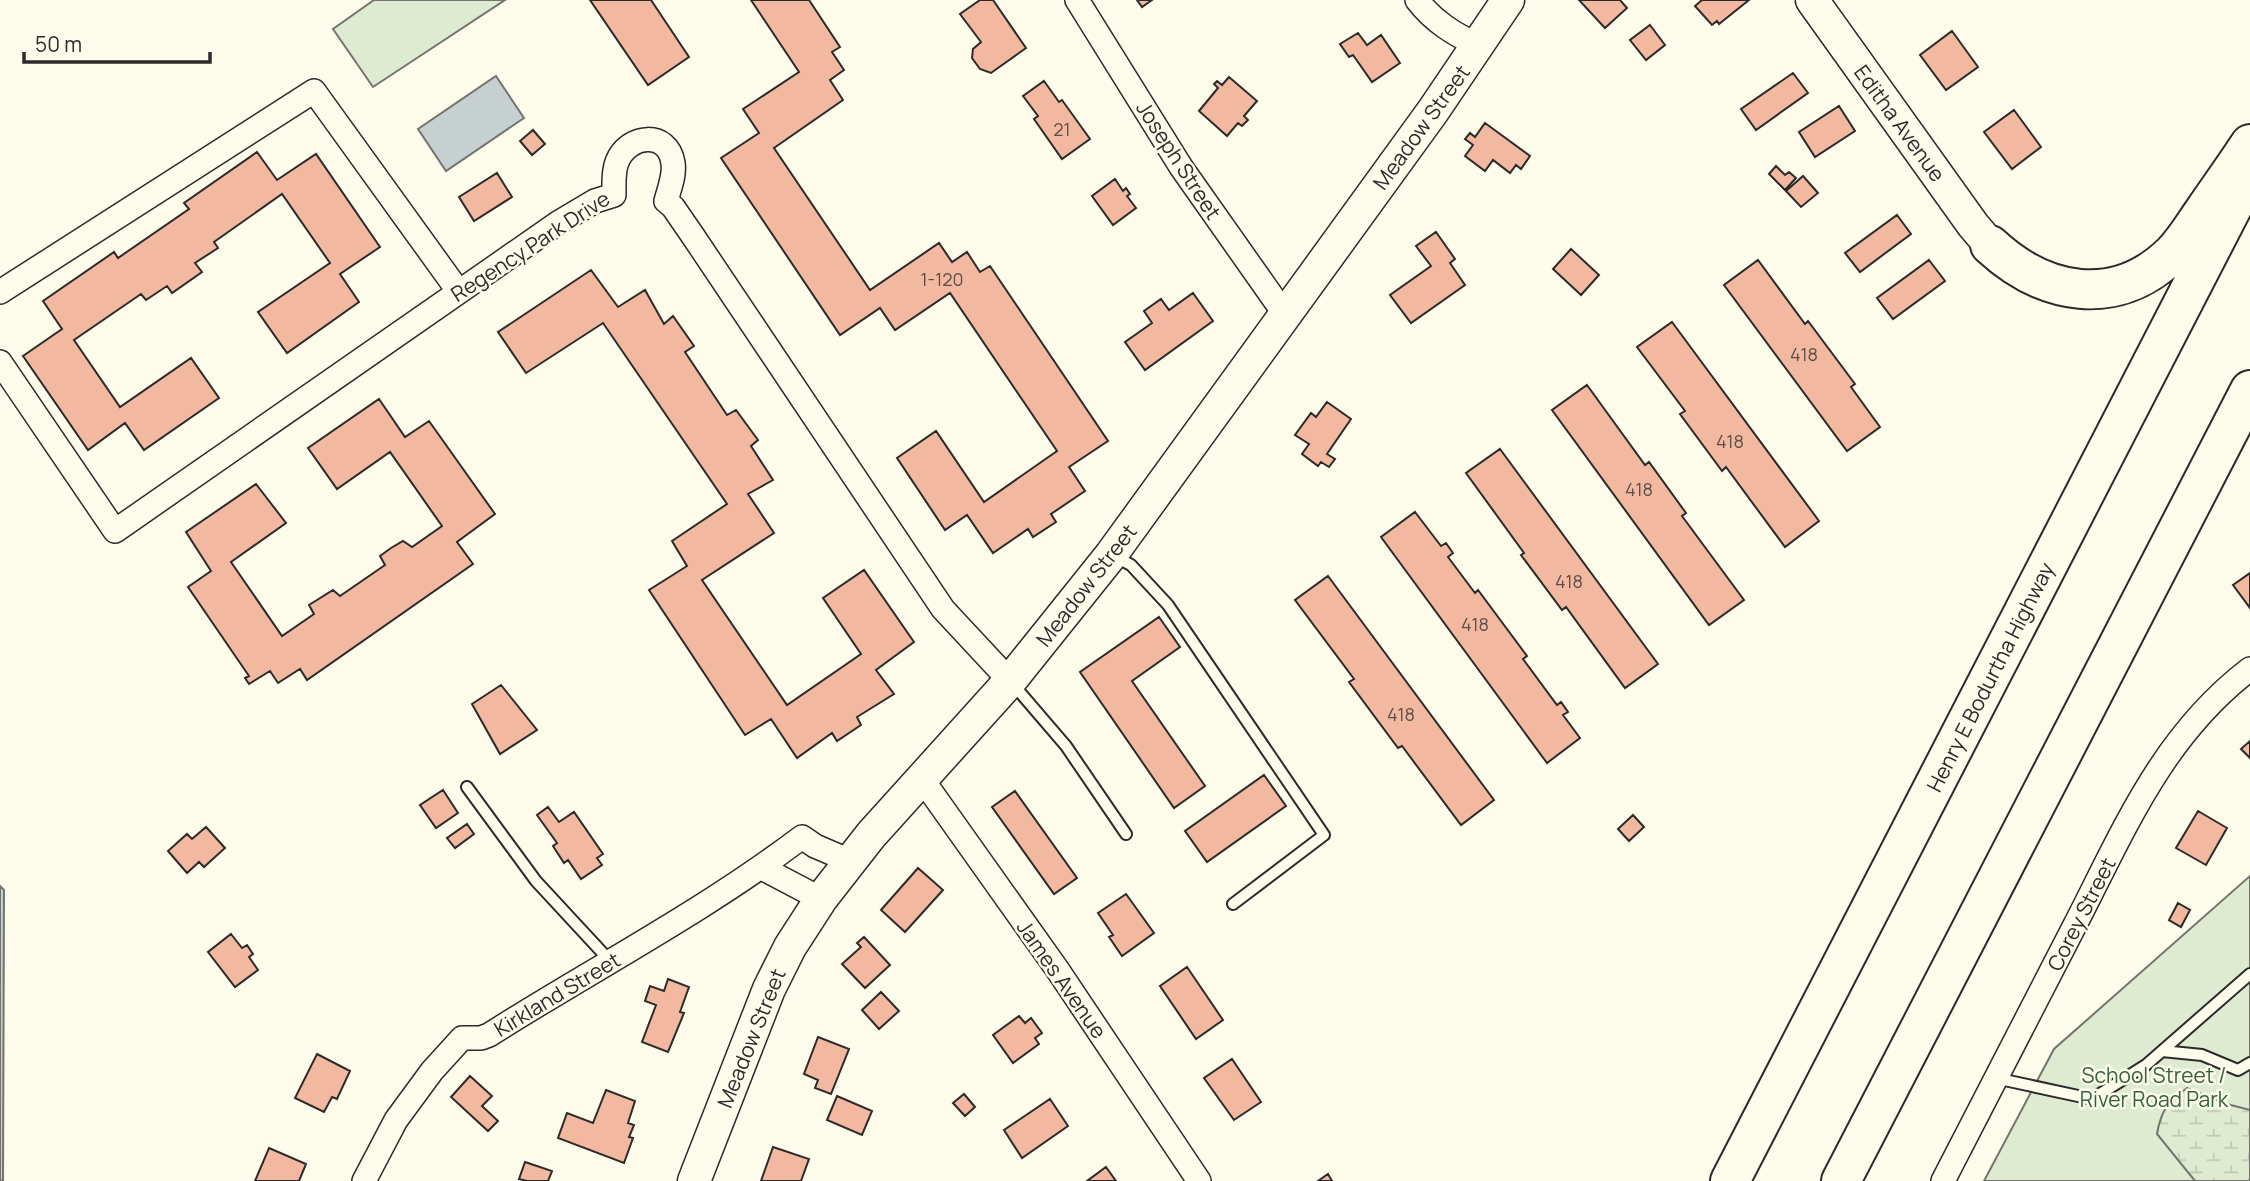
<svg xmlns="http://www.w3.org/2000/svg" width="2250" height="1181" viewBox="0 0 2250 1181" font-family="Manrope,sans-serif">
	<defs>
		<pattern id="wetland-marsh" width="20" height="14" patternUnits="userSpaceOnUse" patternTransform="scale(1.75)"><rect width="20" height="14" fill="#deebd1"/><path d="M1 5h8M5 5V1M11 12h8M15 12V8" fill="none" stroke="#bfcab4"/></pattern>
	</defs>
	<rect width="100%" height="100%" fill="#fdfbea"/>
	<path fill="#deebd1" stroke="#74746e" stroke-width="2" d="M 374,0 L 505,0 L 373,87 L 333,29 Z
		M 2250,876 L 2250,1181 L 1984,1181 L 2054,1049 Z"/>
	<path fill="url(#wetland-marsh)" stroke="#74746e" stroke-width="2" d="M 2187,1088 L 2227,1104 L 2250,1110 L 2250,1181 L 2195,1181 L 2157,1134 C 2161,1110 2168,1102 2187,1088 Z"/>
	<path fill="#c7d0d0" stroke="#74746e" stroke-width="2" d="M 496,76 L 524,118 L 446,171 L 418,129 Z
		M 0,886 L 4,890 L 3,1181 L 0,1181 Z"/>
	<path fill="#f2b8a0" stroke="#2b2b2b" stroke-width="2" d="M 590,0 L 651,0 L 689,57 L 648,85 Z
		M 751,0 L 809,0 L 840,47 L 832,52 L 844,70 L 830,80 L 843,100 L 774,148 L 870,290 L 939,243 L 952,262 L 967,252 L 980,272 L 990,266 L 1108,441 L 1069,467 L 1085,491 L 1051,514 L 1056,522 L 1033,537 L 1028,529 L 993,553 L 967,515 L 945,530 L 897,458 L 936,431 L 984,502 L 1057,451 L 950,293 L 895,330 L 880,308 L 840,335 L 721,158 L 759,133 L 743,109 L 799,72 Z
		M 980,0 L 993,0 L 1026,48 L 991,73 L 980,69 L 972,58 L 973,49 L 981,42 L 960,14 Z
		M 1137,0 L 1152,0 L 1142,7 Z
		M 1579,0 L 1620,0 L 1627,8 L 1605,28 Z
		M 1702,0 L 1749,0 L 1719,24 L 1717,21 L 1712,25 L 1695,6 Z
		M 1650,25 L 1665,45 L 1646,60 L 1630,40 Z
		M 1952,31 L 1978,67 L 1946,90 L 1920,55 Z
		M 1358,33 L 1367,45 L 1381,35 L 1400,63 L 1372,82 L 1353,55 L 1349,57 L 1340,44 Z
		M 1793,73 L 1808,93 L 1756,130 L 1741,109 Z
		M 1229,77 L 1257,101 L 1244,116 L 1248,120 L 1242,126 L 1238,123 L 1227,136 L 1199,111 L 1218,88 L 1214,84 L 1217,81 L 1222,85 Z
		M 1044,81 L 1059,102 L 1062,100 L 1090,139 L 1062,159 L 1034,119 L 1038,116 L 1023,96 Z
		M 1839,106 L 1855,131 L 1815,157 L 1799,132 Z
		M 2014,110 L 2041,147 L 2012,169 L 1984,132 Z
		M 1485,123 L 1530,156 L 1521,169 L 1516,165 L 1510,173 L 1493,160 L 1485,171 L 1465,156 L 1473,145 L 1465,139 L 1470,133 L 1475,137 Z
		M 533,130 L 545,144 L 532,155 L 520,141 Z
		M 257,152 L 277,180 L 316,154 L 380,247 L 340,274 L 359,302 L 287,353 L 258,312 L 330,263 L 282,194 L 214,242 L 218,248 L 195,263 L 202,272 L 172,293 L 167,286 L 146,300 L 141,294 L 74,340 L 120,407 L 191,358 L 219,398 L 144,450 L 125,423 L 88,450 L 23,356 L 62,329 L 43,301 L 114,252 L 118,258 L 189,209 L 184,203 Z
		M 1776,166 L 1785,175 L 1789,172 L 1796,178 L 1785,190 L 1769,174 Z
		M 497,173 L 512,197 L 474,221 L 459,197 Z
		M 1803,176 L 1818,193 L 1801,207 L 1786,191 Z
		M 1115,179 L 1123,191 L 1126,188 L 1130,194 L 1127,196 L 1136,208 L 1113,225 L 1092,196 Z
		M 1897,215 L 1911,234 L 1860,272 L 1845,253 Z
		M 1436,232 L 1455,259 L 1450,263 L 1465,285 L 1411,323 L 1390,295 L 1431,266 L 1416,246 Z
		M 1571,249 L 1599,275 L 1581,295 L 1553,269 Z
		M 1758,260 L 1805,324 L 1808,321 L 1855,384 L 1851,387 L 1880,427 L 1847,451 L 1724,285 Z
		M 1929,260 L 1945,281 L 1893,319 L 1877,298 Z
		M 591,270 L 618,307 L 645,290 L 664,324 L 673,316 L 694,346 L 685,352 L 727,415 L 736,410 L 758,440 L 751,446 L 773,480 L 748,494 L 774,533 L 702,580 L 787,705 L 861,654 L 823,598 L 864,570 L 914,642 L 876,670 L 894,694 L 857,717 L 861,725 L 837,741 L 832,733 L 797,758 L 771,719 L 745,735 L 649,590 L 687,566 L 672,541 L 727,504 L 603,323 L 526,373 L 498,332 Z
		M 1193,293 L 1213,321 L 1145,370 L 1125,342 L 1152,323 L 1144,311 L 1161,299 L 1169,310 Z
		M 1672,322 L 1819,521 L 1785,547 L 1726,467 L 1722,471 L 1680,414 L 1685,411 L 1637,347 Z
		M 1587,385 L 1645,465 L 1649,462 L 1686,513 L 1682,516 L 1744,600 L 1709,625 L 1552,410 Z
		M 379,399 L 405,437 L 429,421 L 495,514 L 457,542 L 473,564 L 307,680 L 300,669 L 278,683 L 270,671 L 249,684 L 245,678 L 249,676 L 188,587 L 211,571 L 186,532 L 256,484 L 286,523 L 231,562 L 282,636 L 314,614 L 309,605 L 333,590 L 340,596 L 385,565 L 380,556 L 391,548 L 403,541 L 412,547 L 442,526 L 390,452 L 337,489 L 308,448 Z
		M 1327,402 L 1351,419 L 1327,454 L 1335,459 L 1329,467 L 1321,462 L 1318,466 L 1302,454 L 1309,444 L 1295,435 L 1311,413 L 1316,417 Z
		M 1500,449 L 1658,664 L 1625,688 L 1566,607 L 1562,610 L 1521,555 L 1524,553 L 1466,473 Z
		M 1415,512 L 1441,546 L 1446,543 L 1453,553 L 1448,557 L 1475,593 L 1478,590 L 1527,656 L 1523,659 L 1557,705 L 1561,702 L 1568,712 L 1563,715 L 1580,738 L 1547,763 L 1381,537 Z
		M 2250,573 L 2250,608 L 2233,585 Z
		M 1328,576 L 1494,800 L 1461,825 L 1402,746 L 1398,748 L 1349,682 L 1354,679 L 1295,600 Z
		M 1159,617 L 1180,647 L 1132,681 L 1205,786 L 1174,808 L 1080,672 Z
		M 501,685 L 537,730 L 500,754 L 472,704 Z
		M 2250,741 L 2250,758 L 2241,749 Z
		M 1264,775 L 1286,806 L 1207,862 L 1185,831 Z
		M 443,790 L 458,813 L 436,828 L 420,805 Z
		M 1015,791 L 1077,878 L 1054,894 L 992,807 Z
		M 548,807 L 559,822 L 574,812 L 603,854 L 597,858 L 602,865 L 581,879 L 568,860 L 564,863 L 553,846 L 557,843 L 537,815 Z
		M 2198,811 L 2227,828 L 2206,865 L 2176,848 Z
		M 1633,815 L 1644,827 L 1629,841 L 1618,829 Z
		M 467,824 L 474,834 L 455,848 L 447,838 Z
		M 206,827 L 225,848 L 204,867 L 199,862 L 187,873 L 168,851 L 187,834 L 192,839 Z
		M 918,868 L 943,890 L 905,932 L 881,910 Z
		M 1126,894 L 1154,933 L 1122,956 L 1109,937 L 1113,935 L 1098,913 Z
		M 2178,903 L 2190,910 L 2181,927 L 2169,920 Z
		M 231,934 L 242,948 L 247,945 L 253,954 L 249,957 L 258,970 L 235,987 L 208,952 Z
		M 864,937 L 890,965 L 865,988 L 842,964 L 861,947 L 857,943 Z
		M 1187,967 L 1223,1020 L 1196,1039 L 1160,986 Z
		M 668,979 L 689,987 L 680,1012 L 684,1013 L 668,1052 L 642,1042 L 656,1005 L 645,1001 L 650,986 L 664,991 Z
		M 881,992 L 899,1011 L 879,1029 L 862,1010 Z
		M 1019,1016 L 1025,1023 L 1031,1018 L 1042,1033 L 1035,1038 L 1039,1044 L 1013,1063 L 993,1035 Z
		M 818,1037 L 849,1049 L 831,1094 L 815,1088 L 818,1080 L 804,1074 Z
		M 317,1054 L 350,1071 L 337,1099 L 332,1097 L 324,1112 L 295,1098 Z
		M 1232,1059 L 1261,1102 L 1234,1120 L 1204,1078 Z
		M 470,1076 L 492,1096 L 482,1106 L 498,1121 L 488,1131 L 451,1097 Z
		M 606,1090 L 635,1101 L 628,1123 L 634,1125 L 629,1137 L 633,1138 L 624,1163 L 558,1138 L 567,1113 L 593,1123 Z
		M 964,1094 L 975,1107 L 965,1116 L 953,1103 Z
		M 837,1096 L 872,1111 L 862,1135 L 827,1120 Z
		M 1050,1099 L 1068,1126 L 1022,1158 L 1004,1130 Z
		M 773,1147 L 809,1159 L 801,1181 L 761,1181 Z
		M 269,1148 L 306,1164 L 299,1181 L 255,1181 Z
		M 525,1162 L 552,1171 L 548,1181 L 527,1181 L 519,1179 Z
		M 1106,1167 L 1116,1181 L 1087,1181 Z
		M 1328,1174 L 1332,1181 L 1318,1181 Z"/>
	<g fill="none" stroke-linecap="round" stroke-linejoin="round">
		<defs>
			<path id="lane" d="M 1114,556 L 1131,565 L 1168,605 L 1324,835 L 1233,904
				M 1012,683 L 1066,746 L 1126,834
				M 467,787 L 536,881 L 611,962
				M 2162,1051 L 2202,1055 L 2238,1070 L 2250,1063
				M 1995,1078 L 2092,1099 L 2146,1065 L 2250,974"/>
			<path id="street" d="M 1077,0 L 1181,167 L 1286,316
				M 1417,0 C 1434,22 1454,34 1479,46
				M 0,292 L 314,91 L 459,292
				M 0,362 L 115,531 L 558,223 L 595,201 L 614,195 C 614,184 613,172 617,162 C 628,134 668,130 673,163 C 675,176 669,189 666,201 L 673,207 L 693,236 L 943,609 L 1010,681
				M 922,779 L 1057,969 L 1199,1181
				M 762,868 L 821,899
				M 364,1181 L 396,1120 L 432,1071 L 462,1038 L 481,1038 L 489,1035 C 593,969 703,912 802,837 L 815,846 L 850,861
				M 1943,1181 C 1986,1096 2030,1011 2075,925 C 2124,830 2162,736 2250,669"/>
			<path id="secondary" d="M 1812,0 L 1973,225 L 1990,245
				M 694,1181 L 769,989 L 790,947 L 821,899 L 871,835 L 1010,681 L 1111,555 L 1433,111 L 1508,0"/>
			<path id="highway" d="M 1990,245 C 2044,295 2115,309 2172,254 C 2185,241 2194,225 2204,211 C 2219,189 2235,167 2250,144
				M 1730,1181 L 2250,173
				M 1841,1181 L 2250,390"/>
		</defs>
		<use href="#lane" stroke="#2b2b2b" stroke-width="14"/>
		<use href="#street" stroke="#2b2b2b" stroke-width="26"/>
		<use href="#secondary" stroke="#2b2b2b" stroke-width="35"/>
		<use href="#highway" stroke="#2b2b2b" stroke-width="42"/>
		<use href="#lane" stroke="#fdfbea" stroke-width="10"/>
		<use href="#street" stroke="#fdfbea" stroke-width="23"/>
		<use href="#secondary" stroke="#fdfbea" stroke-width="32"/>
		<use href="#highway" stroke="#fdfbea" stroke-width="38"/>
	</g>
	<g text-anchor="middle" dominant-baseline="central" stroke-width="5" stroke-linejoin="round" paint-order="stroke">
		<g font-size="18" fill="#5d4e48">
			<text x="1062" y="129">21</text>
			<text x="942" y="279">1-120</text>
			<text x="1804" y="354">418</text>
			<text x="1730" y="441">418</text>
			<text x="1639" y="489">418</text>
			<text x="1569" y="581">418</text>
			<text x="1475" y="624">418</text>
			<text x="1401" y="714">418</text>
		</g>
		<g font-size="21" fill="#2b2b2b" stroke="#fdfbea">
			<text transform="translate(1900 123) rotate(54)">Editha Avenue</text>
			<text transform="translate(1421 127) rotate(-54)">Meadow Street</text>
			<text transform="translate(1179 160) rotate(57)">Joseph Street</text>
			<text transform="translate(530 246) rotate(-33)">Regency Park Drive</text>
			<text transform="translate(1086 585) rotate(-52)">Meadow Street</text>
			<text transform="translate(1990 677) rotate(-63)">Henry E Bodurtha Highway</text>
			<text transform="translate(2081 914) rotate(-63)">Corey Street</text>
			<text transform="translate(1062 979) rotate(55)">James Avenue</text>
			<text transform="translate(557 994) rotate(-31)">Kirkland Street</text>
			<text transform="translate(751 1038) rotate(-68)">Meadow Street</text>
		</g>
		<g font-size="21" fill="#34623c" stroke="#fdfbea">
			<text x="2154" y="1075">School Street /<tspan x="2154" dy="24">River Road Park</tspan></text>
		</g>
	</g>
	<path d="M24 52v10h186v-10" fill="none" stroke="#2b2b2b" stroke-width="3.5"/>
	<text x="35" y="52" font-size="21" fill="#2b2b2b" stroke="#fdfbea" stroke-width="5" paint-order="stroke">50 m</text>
</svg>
